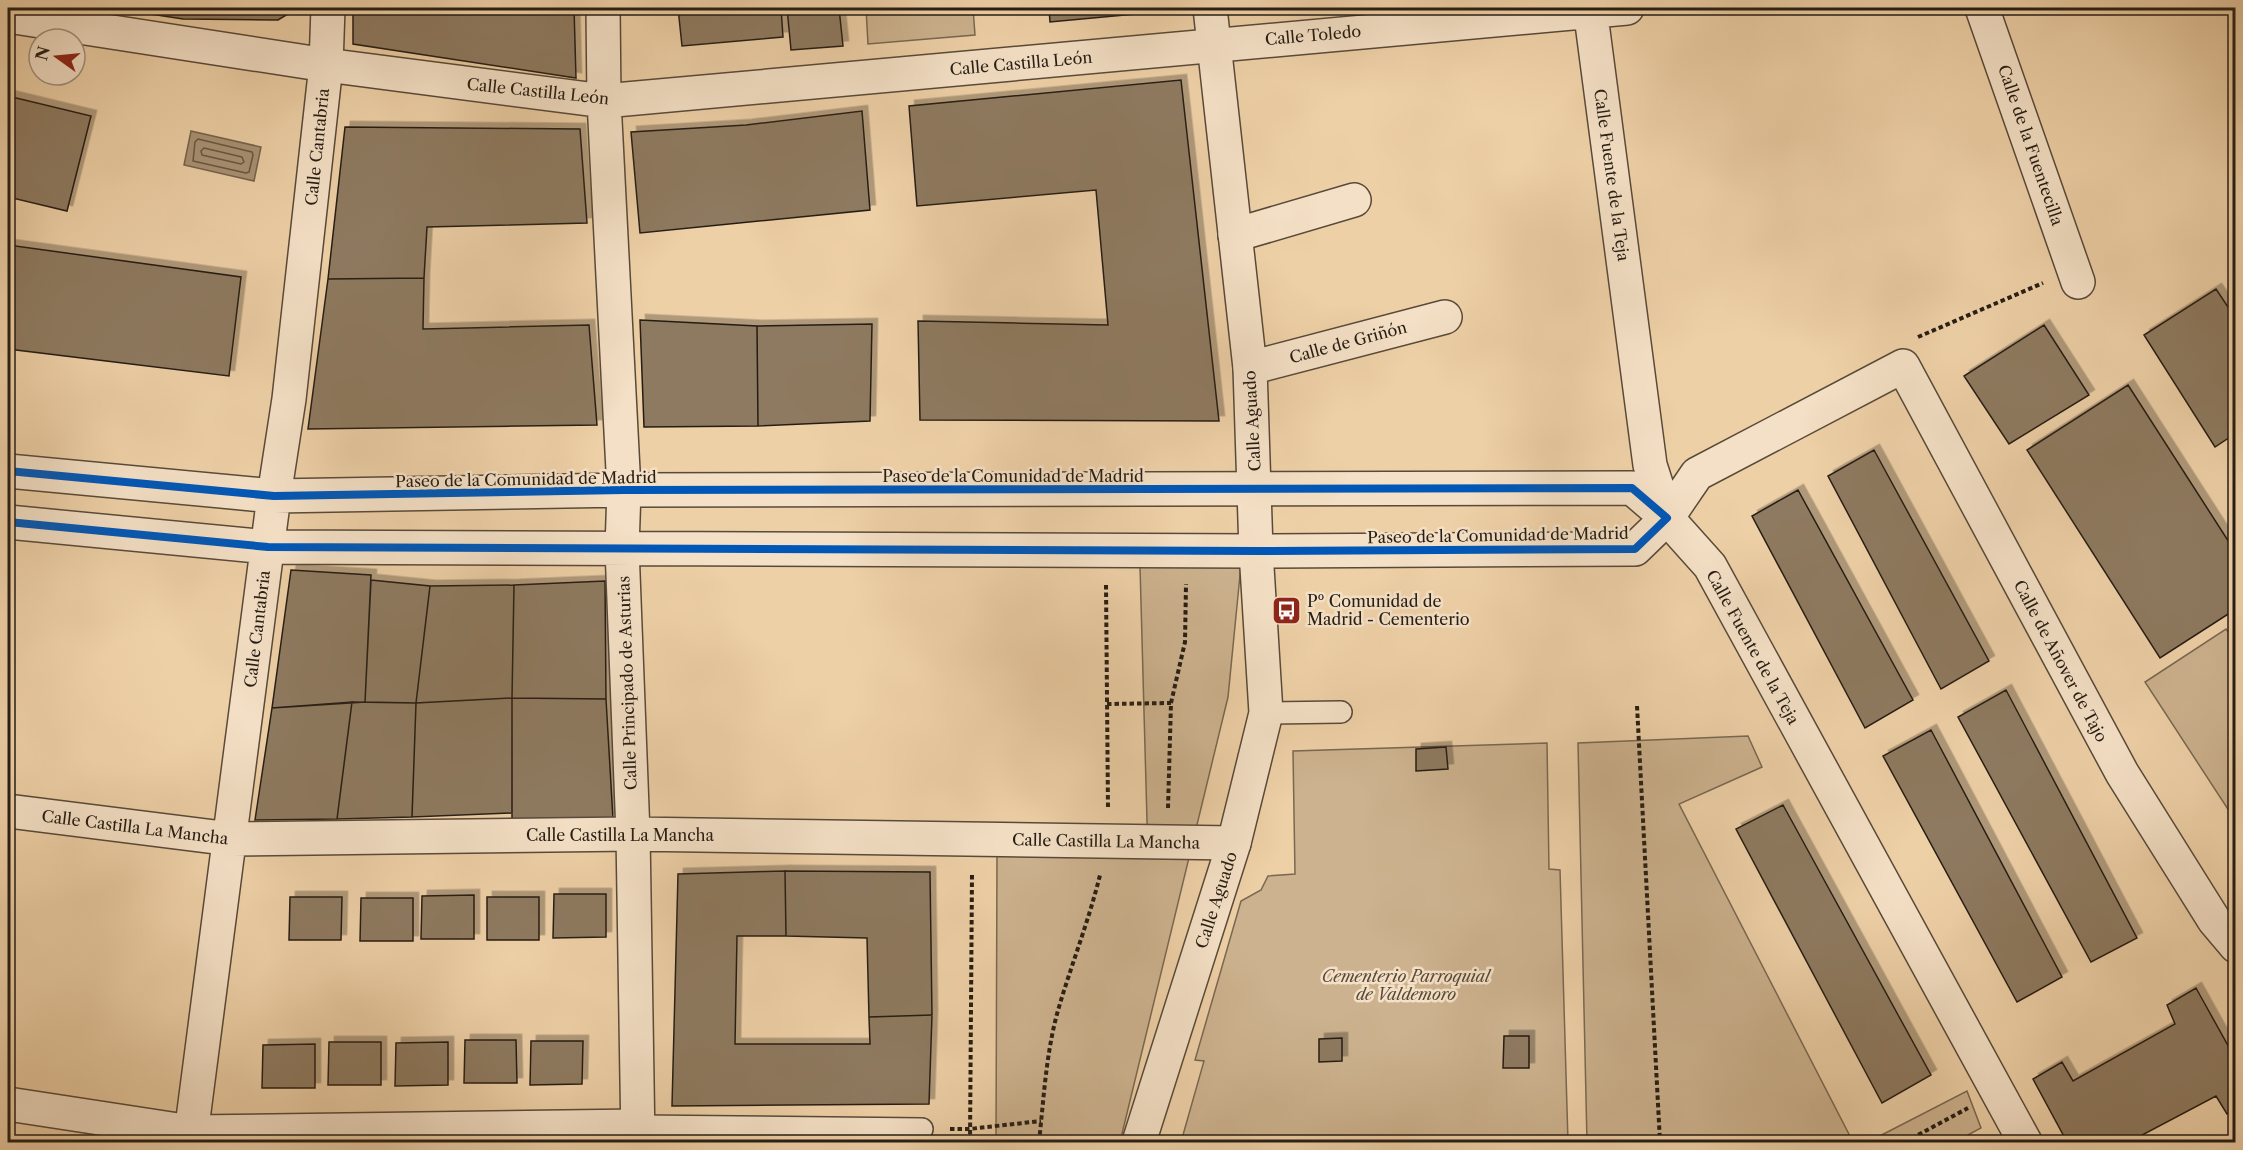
<svg xmlns="http://www.w3.org/2000/svg" width="2243" height="1150" viewBox="0 0 2243 1150" font-family="'Libre Caslon Text',serif">
	<defs>
		<filter id="shadow"><feDropShadow dx="5.5" dy="-5.5" stdDeviation="0" flood-color="#0004"/></filter>
	</defs>
	<rect width="100%" height="100%" fill="#eed0a7"/>
	<filter id="stains"><feTurbulence type="fractalNoise" baseFrequency=".00333" numOctaves="4"/><feColorMatrix values="0 0 0 0 .2 0 0 0 0 .09 0 0 0 0 .02 0 0 0 .5 -.17"/></filter>
	<radialGradient id="worn" r=".72"><stop offset=".6" stop-color="#630" stop-opacity="0"/><stop offset="1" stop-color="#630" stop-opacity=".3"/></radialGradient>
	<path fill="#ccb28e" stroke="#796851" stroke-width="1.5" d="M 866,8 L 973,8 L 975,35 L 868,44 Z
		M 1241,565 L 1228,697 L 1120,1142 L 996,1142 L 997,853 L 1148,857 L 1140,566 Z
		M 2226,629 L 2236,643 L 2235,820 L 2145,682 Z
		M 1748,736 L 1762,767 L 1679,804 L 1853,1142 L 1587,1142 L 1578,743 Z
		M 1547,743 L 1549,869 L 1560,870 L 1568,1142 L 1181,1142 L 1204,1061 L 1195,1060 L 1241,901 L 1261,890 L 1268,876 L 1295,874 L 1293,751 Z
		M 1967,1091 L 1981,1128 L 1955,1142 L 1868,1142 Z"/>
	<path fill="#aa9375" stroke="#75644e" stroke-width="1.5" d="M 191,131 L 261,147 L 254,181 L 184,165 Z"/>
	<g fill="none" stroke-linecap="round" stroke-linejoin="round">
		<path stroke="#685844" stroke-width="1.5" d="M 198,139 L 252,152 L 253,155 L 249,172 L 246,173 L 193,161 L 195,142 Z
			M 204,148 L 242,157 L 244,162 L 241,164 L 202,155 L 201,151 Z"/>
	</g>
	<path fill="#8e7a60" stroke="#261d14" stroke-width="1.5" filter="url(#shadow)" d="M 111,8 L 298,8 L 278,20 L 183,19 Z
		M 353,8 L 574,8 L 576,78 L 353,44 Z
		M 678,8 L 781,8 L 783,37 L 682,46 Z
		M 787,8 L 839,8 L 843,46 L 791,50 Z
		M 1049,8 L 1145,8 L 1146,13 L 1050,22 Z
		M 1181,80 L 1219,421 L 920,420 L 918,321 L 1108,325 L 1096,190 L 917,206 L 909,106 Z
		M 8,96 L 91,116 L 67,211 L 8,197 Z
		M 862,111 L 870,210 L 640,233 L 631,132 L 746,125 Z
		M 345,127 L 580,129 L 587,223 L 427,227 L 424,278 L 328,279 Z
		M 8,245 L 241,277 L 229,376 L 8,349 Z
		M 424,278 L 423,329 L 589,325 L 597,425 L 308,429 L 328,279 Z
		M 2216,289 L 2236,319 L 2236,433 L 2215,447 L 2144,335 Z
		M 640,320 L 757,326 L 758,426 L 644,427 Z
		M 872,324 L 870,421 L 758,426 L 757,326 Z
		M 2044,325 L 2089,395 L 2009,444 L 1964,376 Z
		M 2128,385 L 2236,553 L 2236,609 L 2160,658 L 2027,450 Z
		M 1874,450 L 1989,661 L 1941,689 L 1828,476 Z
		M 1798,490 L 1913,700 L 1865,728 L 1752,516 Z
		M 291,570 L 371,575 L 365,702 L 272,708 Z
		M 371,580 L 430,586 L 416,703 L 365,702 Z
		M 605,581 L 606,699 L 512,698 L 514,585 Z
		M 514,585 L 512,698 L 416,703 L 430,586 Z
		M 2006,690 L 2137,938 L 2091,962 L 1958,717 Z
		M 512,698 L 606,699 L 613,819 L 512,819 Z
		M 512,698 L 512,813 L 412,817 L 416,703 Z
		M 352,702 L 337,819 L 255,820 L 272,708 Z
		M 352,702 L 416,703 L 412,817 L 337,819 Z
		M 1931,730 L 2062,977 L 2017,1002 L 1883,756 Z
		M 1446,747 L 1448,769 L 1416,771 L 1416,749 Z
		M 1783,805 L 1931,1075 L 1882,1103 L 1736,829 Z
		M 785,871 L 786,936 L 737,936 L 735,1044 L 870,1044 L 869,1017 L 932,1015 L 929,1104 L 672,1106 L 678,874 Z
		M 785,871 L 930,872 L 932,1015 L 869,1017 L 867,938 L 786,936 Z
		M 554,894 L 606,894 L 606,937 L 553,938 Z
		M 474,895 L 474,939 L 421,939 L 422,896 Z
		M 290,897 L 342,897 L 341,940 L 289,940 Z
		M 487,897 L 539,897 L 539,940 L 487,940 Z
		M 361,898 L 413,898 L 413,941 L 360,941 Z
		M 2196,988 L 2236,1060 L 2236,1109 L 2227,1114 L 2216,1096 L 2129,1142 L 2067,1142 L 2033,1079 L 2062,1062 L 2073,1081 L 2175,1024 L 2167,1005 Z
		M 1504,1036 L 1529,1036 L 1529,1068 L 1503,1068 Z
		M 1342,1038 L 1342,1061 L 1319,1062 L 1319,1039 Z
		M 465,1040 L 516,1040 L 517,1083 L 464,1083 Z
		M 531,1041 L 583,1041 L 582,1084 L 530,1085 Z
		M 329,1042 L 381,1042 L 381,1085 L 328,1085 Z
		M 448,1042 L 448,1085 L 395,1086 L 396,1043 Z
		M 315,1044 L 315,1088 L 262,1088 L 263,1045 Z"/>
	<g fill="none" stroke-linecap="round" stroke-linejoin="round">
		<defs>
			<path id="service" d="M 1266,713 L 1341,712
				M 638,1126 L 922,1129"/>
			<path id="minor" d="M 603,8 L 604,101 L 624,490 L 622,548 L 633,834 L 638,1142
				M 1590,8 L 1650,465 L 1667,518 L 1710,566 L 2025,1142
				M 1982,8 L 2078,282
				M 8,16 L 326,65 L 604,101 L 1627,8
				M 1235,235 L 1354,200
				M 1250,368 L 1445,317
				M 8,471 L 274,496 L 624,490 L 1632,488 L 1667,518 L 1635,549 L 1256,551 L 268,547 L 8,522
				M 1667,518 L 1697,474 L 1903,366 L 2122,773 L 2214,920 L 2236,946
				M 8,811 L 231,839 L 633,834 L 1234,843
				M 8,1104 L 191,1132 L 638,1126
				M 190,1142 L 274,496 L 289,399 L 326,65 L 328,8"/>
			<path id="tertiary" d="M 1139,1142 L 1234,843 L 1266,713 L 1256,551 L 1250,368 L 1210,8"/>
		</defs>
		<use href="#service" stroke="#584a39" stroke-width="24"/>
		<use href="#minor" stroke="#584a39" stroke-width="36"/>
		<use href="#tertiary" stroke="#584a39" stroke-width="36"/>
		<path stroke="#261d14" stroke-width="4" stroke-dasharray="4.5 3" stroke-linecap="butt" d="M 1918,337 L 2043,283
			M 1106,585 L 1108,809
			M 1107,704 L 1171,703
			M 1637,706 L 1660,1142
			M 1168,808 L 1171,703 L 1185,642 L 1186,584
			M 950,1129 L 969,1129 L 1041,1121
			M 970,1142 L 972,873
			M 1039,1142 C 1044,1097 1046,1051 1059,1007 C 1072,963 1089,920 1100,875
			M 1905,1142 L 1968,1108"/>
		<use href="#service" stroke="#f4e0c6" stroke-width="21"/>
		<use href="#minor" stroke="#f4e0c6" stroke-width="33"/>
		<use href="#tertiary" stroke="#f4e0c6" stroke-width="33"/>
		<defs>
			<path id="cycleway" d="M 8,471 L 274,496 L 624,490 L 1632,488 L 1667,518 L 1635,549 L 1256,551 L 268,547 L 8,522"/>
		</defs>
		<use href="#cycleway" stroke="#f4e0c6" stroke-width="11"/>
		<use href="#cycleway" stroke="#0057b8" stroke-width="8"/>
	</g>
	<defs>
		<symbol id="bus-square" viewBox="-11 -11 22 22"><rect x="-9" y="-9" width="18" height="18" rx="4" fill="#8f2418" stroke="#f4e0c6"/><path d="M-5-6H5V4H4V6H2V4H-2V6H-4V4H-5ZM-3.5-4V0h7V-4ZM-3.5 1.2v1.5H-2V1.2ZM2 1.2v1.5H3.5V1.2Z" fill="#fff"/></symbol>
	</defs>
	<g fill-rule="evenodd">
		<use href="#bus-square" x="1270" y="594" width="33" height="33"/>
	</g>
	<g text-anchor="middle" dominant-baseline="central" stroke-width="5" stroke-linejoin="round" paint-order="stroke">
		<g font-size="16" fill="#261d14" stroke="#f4e0c6">
			<text transform="translate(1313 35) rotate(-5)">Calle Toledo</text>
			<text transform="translate(1021 63) rotate(-5)">Calle Castilla León</text>
			<text transform="translate(538 91) rotate(6)">Calle Castilla León</text>
			<text transform="translate(2031 145) rotate(71)">Calle de la Fuentecilla</text>
			<text transform="translate(317 147) rotate(-84)">Calle Cantabria</text>
			<text transform="translate(1612 175) rotate(82)">Calle Fuente de la Teja</text>
			<text transform="translate(1348 342) rotate(-15)">Calle de Griñón</text>
			<text transform="translate(1252 421) rotate(-93)">Calle Aguado</text>
			<text x="1013" y="476">Paseo de la Comunidad de Madrid</text>
			<text transform="translate(526 479) rotate(-1)">Paseo de la Comunidad de Madrid</text>
			<text transform="translate(1498 535) rotate(-1)">Paseo de la Comunidad de Madrid</text>
			<text transform="translate(257 629) rotate(-83)">Calle Cantabria</text>
			<text transform="translate(1753 647) rotate(61)">Calle Fuente de la Teja</text>
			<text transform="translate(2061 661) rotate(62)">Calle de Añover de Tajo</text>
			<text transform="translate(627 683) rotate(-92)">Calle Principado de Asturias</text>
			<text transform="translate(135 827) rotate(7)">Calle Castilla La Mancha</text>
			<text x="620" y="835">Calle Castilla La Mancha</text>
			<text transform="translate(1106 841) rotate(1)">Calle Castilla La Mancha</text>
			<text transform="translate(1216 900) rotate(-72)">Calle Aguado</text>
		</g>
		<g font-size="16" fill="#261d14" stroke="#f4e0c6" text-anchor="start">
			<text x="1307" y="601">Pº Comunidad de<tspan x="1307" dy="18">Madrid - Cementerio</tspan></text>
		</g>
		<g font-size="16" font-style="italic" fill="#584a39" stroke="#f4e0c6">
			<text x="1406" y="976">Cementerio Parroquial<tspan x="1406" dy="18">de Valdemoro</tspan></text>
		</g>
	</g>
	<rect width="2243" height="1150" fill="none" stroke="#eed0a7" stroke-width="30"/>
	<rect x="9" y="9" width="2225" height="1132" fill="none" stroke="#261d14" stroke-width="3"/>
	<rect x="15" y="15" width="2213" height="1120" fill="none" stroke="#261d14" stroke-width="1.5"/>
	<g transform="translate(57 57) rotate(285)"><circle r="28" fill="#f4e0c6" stroke="#a2927f" stroke-width="1.5"/>
	<path d="M0-4.5L10 22L0 15L-10 22Z" fill="#8f2418"/>
	<text y="-9" font-size="16" font-weight="bold" text-anchor="middle" fill="#261d14">N</text>
	</g>
	<rect width="100%" height="100%" filter="url(#stains)"/>
	<rect width="100%" height="100%" fill="url(#worn)"/>
</svg>
